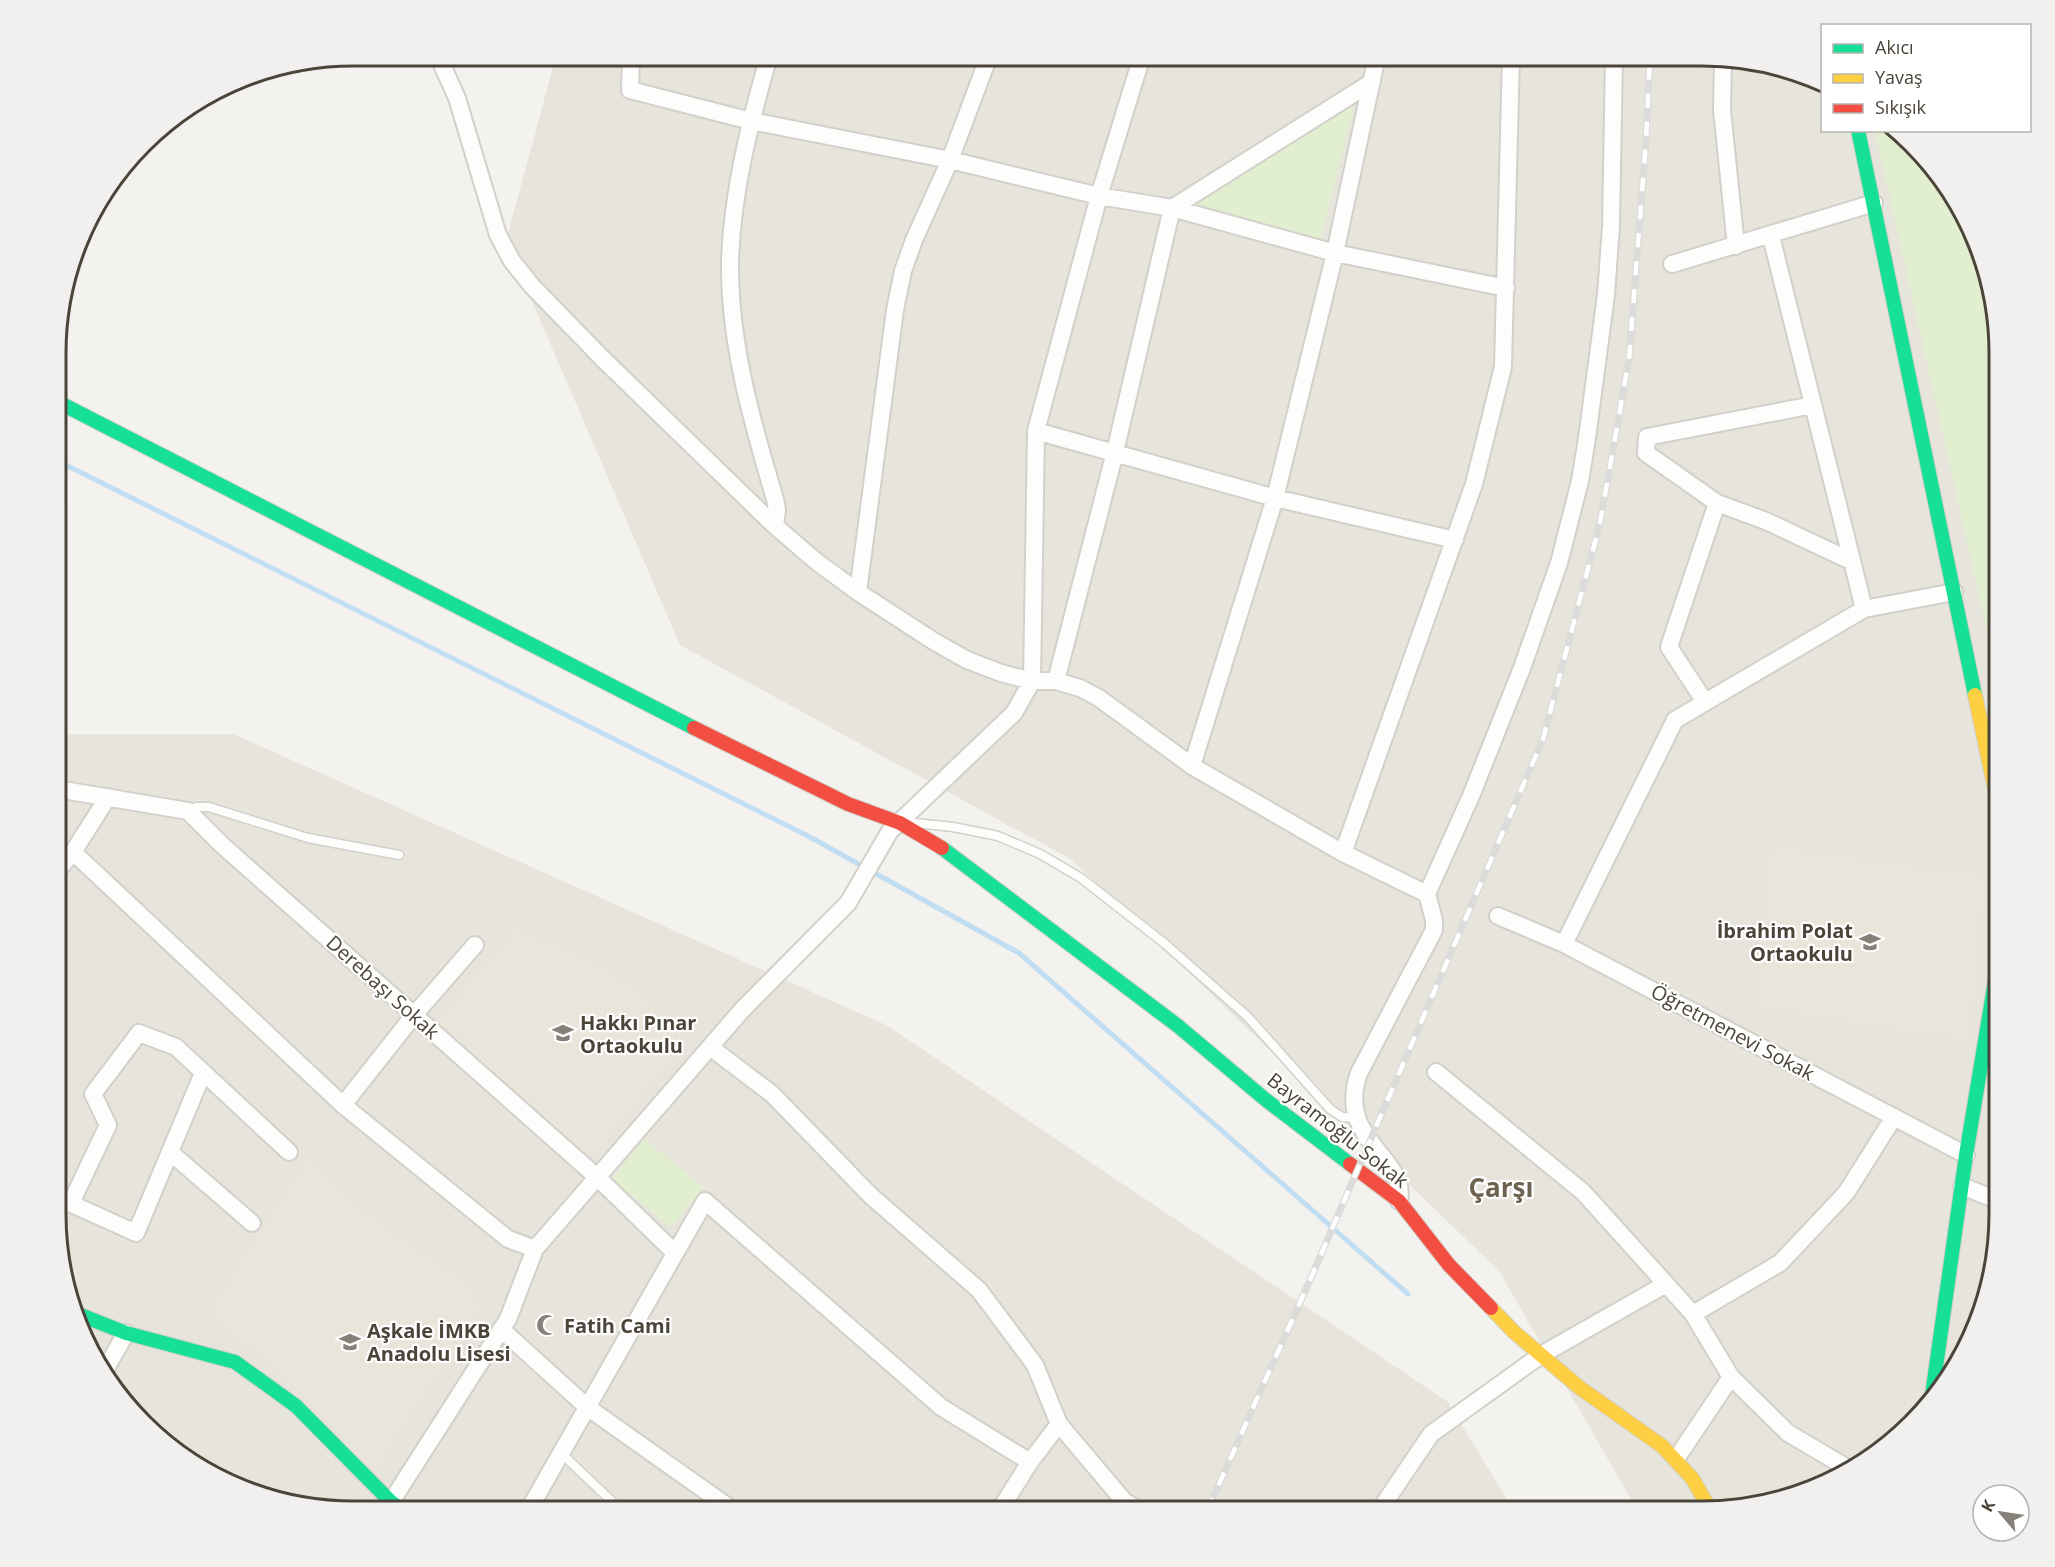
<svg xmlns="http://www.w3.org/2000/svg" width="2055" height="1567" viewBox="0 0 2055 1567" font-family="'Open Sans',sans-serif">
	<rect width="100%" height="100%" fill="#f4f2ee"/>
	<path fill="#e7e4dc" d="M 556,56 L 1721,56 L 1816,78 L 1822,82 L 1822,130 L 1899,131 L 1969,222 L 1989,276 L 1999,353 L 1999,1234 L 1977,1328 L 1926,1410 L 1833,1481 L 1760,1506 L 1702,1511 L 1638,1511 L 1499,1271 L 1072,860 L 680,645 L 506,241 Z
		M 57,734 L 233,734 L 886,1025 L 1448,1402 L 1514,1511 L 334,1511 L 239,1489 L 157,1438 L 86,1346 L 56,1234 Z"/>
	<path fill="#eae5da" d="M 1771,846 L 1985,876 L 1970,1041 L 1754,1007 Z
		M 516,928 L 580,954 L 634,987 L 685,1045 L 589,1161 L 437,1021 Z
		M 308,1159 L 348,1200 L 416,1250 L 469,1284 L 480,1307 L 375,1472 L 278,1370 L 207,1313 Z"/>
	<path fill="#e1eecf" d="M 1346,105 L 1353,108 L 1320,241 L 1197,207 L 1196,199 Z
		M 1875,131 L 1899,131 L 1969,222 L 1989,276 L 1999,353 L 1999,685 Z
		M 644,1139 L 703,1187 L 671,1227 L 612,1179 Z"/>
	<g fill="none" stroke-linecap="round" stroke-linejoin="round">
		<path stroke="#c0ddf1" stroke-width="5" d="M 58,461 L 808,836 L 1019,953 L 1408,1294"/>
		<defs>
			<path id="lane" d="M 188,811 L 196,807 L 209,807 L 308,838 L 399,855
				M 915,823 L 953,827 L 998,836 L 1040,854 L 1081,878 L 1164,943 L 1248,1017 L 1330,1109 L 1342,1117 L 1356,1118
				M 561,1453 L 622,1511"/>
			<path id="street" d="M 438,56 L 457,98 L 498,235 L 512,261 L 532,286 L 602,358 L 775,526 L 817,562 L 858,592 L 935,642 L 967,660 L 1001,673 L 1032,681 L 1056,681 L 1080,688 L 1099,698 L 1192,766 L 1343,853 L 1427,894
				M 631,56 L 630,90 L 751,121 L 950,160 L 1099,196 L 1172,208 L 1335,253 L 1506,288
				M 769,56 C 750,122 732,192 730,262 C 729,342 752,422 775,499 L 777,510 L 775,526
				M 1723,57 L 1722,110 L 1736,246
				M 1771,236 L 1864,609
				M 1672,264 L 1874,203
				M 1036,431 L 1275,498 L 1455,540
				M 1717,503 L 1766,521 L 1851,561
				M 858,592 L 895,310 L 903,271 L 914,240 L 950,160 L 989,56
				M 1056,681 L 1115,452 L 1172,208 L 1372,82
				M 1705,702 L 1669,647 L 1717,503 L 1646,453 L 1647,437 L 1813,405
				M 1192,766 L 1275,498 L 1335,253 L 1377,56
				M 57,789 L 188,811 L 222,845 L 597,1177 L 675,1253
				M 73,852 L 343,1105 L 508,1239 L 535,1249
				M 1343,853 L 1474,484 L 1503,367 L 1511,56
				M 57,871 L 73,852 L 108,797
				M 1498,916 L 1564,944 L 1966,1155
				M 1564,944 L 1675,720 L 1864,609 L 1954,592
				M 710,1047 L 772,1094 L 871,1196 L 979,1290 L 1035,1365 L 1059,1424 L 1030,1462
				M 1436,1072 L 1583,1192 L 1693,1314 L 1731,1377 L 1788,1433 L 1849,1469
				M 343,1105 L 414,1015 L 475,945
				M 170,1152 L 252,1223
				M 1962,1186 L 1999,1201
				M 56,1197 L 136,1233 L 203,1073
				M 1399,1201 C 1408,1156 1335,1141 1359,1073 L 1434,930 L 1434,920 L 1427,894 L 1471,796 L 1522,668 L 1559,563 L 1580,481 L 1587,438 L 1606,295 L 1611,226 L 1614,56
				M 71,1203 L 108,1125 L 93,1094 L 139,1033 L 176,1047 L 289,1152
				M 1693,1314 L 1780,1263 L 1846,1193 L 1894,1117
				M 501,1329 L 587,1407 L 734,1511
				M 105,1370 L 126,1333
				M 1059,1424 L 1124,1501 L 1140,1511
				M 1676,1459 L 1731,1377
				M 391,1502 L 508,1319 L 535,1249 L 742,1010 L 848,903 L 890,831 L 1014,713 L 1032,681 L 1036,431 L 1099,196 L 1142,56
				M 528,1511 L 705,1201 L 941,1407 L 1030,1462 L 999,1511
				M 1379,1511 L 1431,1434 L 1541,1355 L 1666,1284"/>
			<path id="fast" d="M 1858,130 L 1975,695
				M 58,402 L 694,728
				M 942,848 L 1178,1026 L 1266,1100 L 1350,1164
				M 78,1314 L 126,1333 L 235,1362 L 296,1406 L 391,1502 L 404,1511
				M 1931,1402 L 1966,1155 L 1999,957"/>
			<path id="slow" d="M 1975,695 L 1994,785 L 1999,799
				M 1491,1308 L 1514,1332 L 1580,1388 L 1662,1446 L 1692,1478 L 1711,1511"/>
			<path id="jam" d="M 694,728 L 848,804 L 900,823 L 942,848
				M 1350,1164 L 1399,1201 L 1449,1265 L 1491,1308"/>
		</defs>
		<use href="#lane" stroke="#d2d0cb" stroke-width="11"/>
		<use href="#street" stroke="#d2d0cb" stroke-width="20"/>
		<use href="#fast" stroke="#d3cfc5" stroke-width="16"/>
		<use href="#slow" stroke="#d3cfc5" stroke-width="16"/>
		<use href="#jam" stroke="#d3cfc5" stroke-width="16"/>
		<use href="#lane" stroke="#fdfdfc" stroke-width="8"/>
		<use href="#street" stroke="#fdfdfc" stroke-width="16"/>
		<use href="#fast" stroke="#16e098" stroke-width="14"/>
		<use href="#slow" stroke="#ffcf43" stroke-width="14"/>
		<use href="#jam" stroke="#f24e42" stroke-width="14"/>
		<defs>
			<path id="rail" d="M 1207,1511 L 1310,1280 L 1543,739 L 1600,523 L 1629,359 L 1646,141 L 1650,56"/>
		</defs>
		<use href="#rail" stroke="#dbdbda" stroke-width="7"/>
		<use href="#rail" stroke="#fff" stroke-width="4.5" stroke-dasharray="14" stroke-linecap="butt"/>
	</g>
	<defs>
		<symbol id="school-bare" viewBox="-9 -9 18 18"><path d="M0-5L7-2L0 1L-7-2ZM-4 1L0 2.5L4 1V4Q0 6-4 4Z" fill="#868178" stroke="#fff" stroke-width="2.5" paint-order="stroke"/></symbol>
		<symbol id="mosque-bare" viewBox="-9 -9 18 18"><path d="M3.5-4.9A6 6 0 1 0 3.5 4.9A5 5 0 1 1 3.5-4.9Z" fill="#868178" stroke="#fff" stroke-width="2.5" paint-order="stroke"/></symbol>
	</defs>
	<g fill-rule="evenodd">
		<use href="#school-bare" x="1855" y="927" width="30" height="30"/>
		<use href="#school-bare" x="548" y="1018" width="30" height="30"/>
		<use href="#mosque-bare" x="532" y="1310" width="30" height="30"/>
		<use href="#school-bare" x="335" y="1327" width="30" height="30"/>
	</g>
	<g text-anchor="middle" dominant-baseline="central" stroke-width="4.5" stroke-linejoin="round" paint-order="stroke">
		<g font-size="20" font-weight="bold" fill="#4b4439" stroke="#fff" text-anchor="start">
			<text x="1853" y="930" text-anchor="end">İbrahim Polat<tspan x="1853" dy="23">Ortaokulu</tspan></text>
			<text x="580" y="1022">Hakkı Pınar<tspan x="580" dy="23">Ortaokulu</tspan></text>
			<text x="564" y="1325">Fatih Cami</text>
			<text x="367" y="1330">Aşkale İMKB<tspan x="367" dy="23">Anadolu Lisesi</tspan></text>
		</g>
		<g font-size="20" fill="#4b4439" stroke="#fff">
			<text transform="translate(383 987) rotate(42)">Derebaşı Sokak</text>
			<text transform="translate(1733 1032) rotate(28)">Öğretmenevi Sokak</text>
			<text transform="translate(1338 1130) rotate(38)">Bayramoğlu Sokak</text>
		</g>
		<g font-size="26" font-weight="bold" fill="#6e6250" stroke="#fff">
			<text x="1501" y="1187">Çarşı</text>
		</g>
	</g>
	<path d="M0 0H2055V1567H0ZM353 66H1702A287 287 0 0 1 1989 353V1214A287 287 0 0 1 1702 1501H353A287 287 0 0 1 66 1214V353A287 287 0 0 1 353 66Z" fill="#f1f0ef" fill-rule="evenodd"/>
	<path fill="none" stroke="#4b4439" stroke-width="3" d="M353 66H1702A287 287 0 0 1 1989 353V1214A287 287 0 0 1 1702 1501H353A287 287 0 0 1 66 1214V353A287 287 0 0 1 353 66Z"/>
	<rect x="1821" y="24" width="210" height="108" fill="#ffffff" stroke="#b7b4b0" stroke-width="1.5"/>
	<rect x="1833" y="44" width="30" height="9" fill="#16e098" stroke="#b7b4b0" stroke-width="1.5"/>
	<text x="1875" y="54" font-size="18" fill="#4b4439">Akıcı</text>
	<rect x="1833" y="74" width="30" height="9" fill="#ffcf43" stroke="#b7b4b0" stroke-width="1.5"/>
	<text x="1875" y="84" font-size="18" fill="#4b4439">Yavaş</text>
	<rect x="1833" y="104" width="30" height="9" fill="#f24e42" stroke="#b7b4b0" stroke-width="1.5"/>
	<text x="1875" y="114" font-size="18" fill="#4b4439">Sıkışık</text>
	<g transform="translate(2001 1513) rotate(299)"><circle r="28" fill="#ffffff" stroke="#b7b4b0" stroke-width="1.5"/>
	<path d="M0-4.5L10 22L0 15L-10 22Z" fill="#868178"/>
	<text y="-9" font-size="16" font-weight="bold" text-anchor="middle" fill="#4b4439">K</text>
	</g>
</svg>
